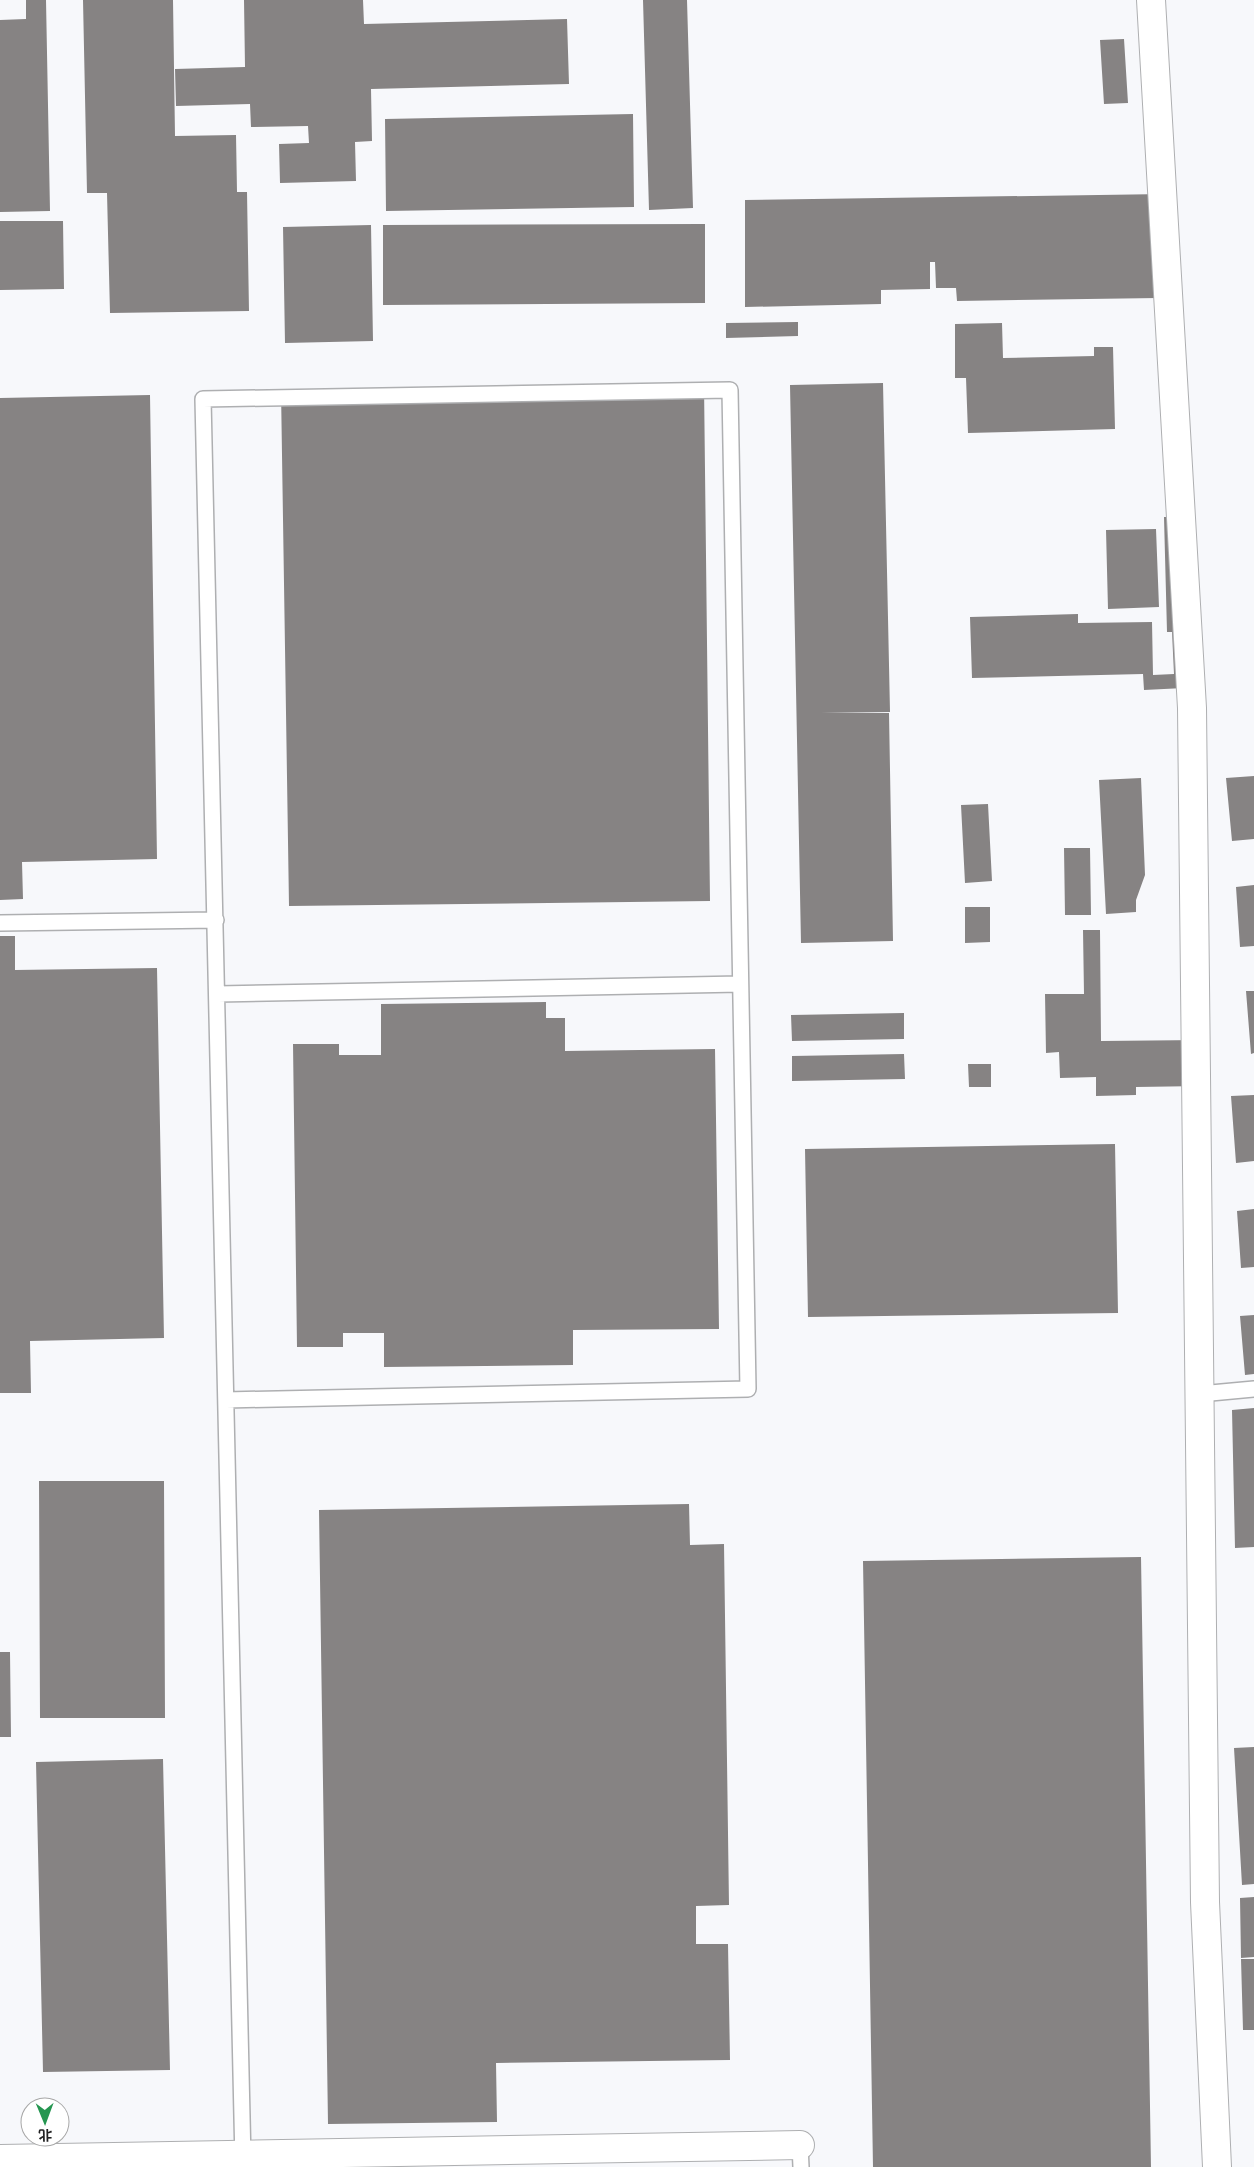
<svg xmlns="http://www.w3.org/2000/svg" width="1254" height="2167" viewBox="0 0 1254 2167" font-family="'Noto Serif','Noto Sans SC',serif">
	<rect width="100%" height="100%" fill="#f7f8fb"/>
	<path fill="#868383" d="M 26,0 L 46,0 L 50,211 L 0,212 L 0,20 L 26,19 Z
		M 83,0 L 173,0 L 175,136 L 236,135 L 237,192 L 247,192 L 249,311 L 110,313 L 107,193 L 87,193 Z
		M 244,0 L 363,0 L 364,24 L 567,19 L 569,84 L 371,89 L 372,141 L 355,142 L 356,181 L 280,183 L 279,144 L 309,143 L 308,126 L 251,127 L 250,104 L 176,106 L 175,69 L 245,67 Z
		M 643,0 L 687,0 L 693,208 L 649,210 Z
		M 1124,39 L 1128,103 L 1104,104 L 1100,40 Z
		M 633,114 L 634,207 L 386,211 L 385,119 Z
		M 1165,194 L 1158,298 L 957,301 L 956,288 L 936,288 L 935,262 L 930,262 L 930,289 L 881,290 L 881,304 L 745,307 L 745,200 Z
		M 0,221 L 63,221 L 64,289 L 0,290 Z
		M 705,224 L 705,303 L 383,305 L 383,225 Z
		M 371,225 L 373,341 L 285,343 L 283,227 Z
		M 798,322 L 798,336 L 726,338 L 726,323 Z
		M 1002,323 L 1003,358 L 1094,356 L 1094,347 L 1113,347 L 1115,429 L 968,433 L 966,378 L 955,378 L 955,324 Z
		M 883,383 L 890,712 L 821,713 L 889,713 L 893,941 L 801,943 L 790,385 Z
		M 704,384 L 710,901 L 289,906 L 281,390 Z
		M 150,395 L 157,859 L 22,862 L 23,899 L 0,900 L 0,398 Z
		M 1164,517 L 1183,517 L 1184,688 L 1144,690 L 1143,674 L 972,678 L 970,617 L 1078,614 L 1078,623 L 1152,622 L 1153,675 L 1174,674 L 1172,632 L 1167,632 Z
		M 1156,529 L 1159,607 L 1108,609 L 1106,530 Z
		M 1254,776 L 1254,839 L 1232,841 L 1226,778 Z
		M 1141,778 L 1145,875 L 1136,900 L 1136,912 L 1106,914 L 1099,780 Z
		M 988,804 L 992,881 L 965,883 L 961,805 Z
		M 1064,848 L 1090,848 L 1091,915 L 1065,915 Z
		M 1254,885 L 1254,946 L 1240,947 L 1236,887 Z
		M 965,907 L 990,907 L 990,942 L 965,943 Z
		M 1083,930 L 1100,930 L 1101,1041 L 1201,1040 L 1202,1086 L 1136,1087 L 1136,1095 L 1096,1096 L 1096,1077 L 1060,1078 L 1059,1052 L 1046,1053 L 1045,994 L 1084,994 Z
		M 0,936 L 15,936 L 15,970 L 157,968 L 164,1338 L 30,1341 L 31,1393 L 0,1393 Z
		M 1246,991 L 1254,991 L 1254,1053 L 1251,1054 Z
		M 546,1002 L 546,1018 L 565,1018 L 565,1051 L 715,1049 L 719,1329 L 573,1330 L 573,1365 L 384,1367 L 384,1333 L 343,1333 L 343,1347 L 297,1347 L 293,1044 L 339,1044 L 339,1055 L 381,1055 L 381,1004 Z
		M 904,1013 L 904,1039 L 792,1041 L 791,1015 Z
		M 904,1054 L 905,1079 L 792,1081 L 792,1056 Z
		M 968,1064 L 991,1064 L 991,1087 L 969,1087 Z
		M 1254,1095 L 1254,1161 L 1236,1163 L 1231,1096 Z
		M 1115,1144 L 1118,1313 L 808,1317 L 805,1149 Z
		M 1254,1209 L 1254,1267 L 1241,1268 L 1237,1211 Z
		M 1254,1315 L 1254,1374 L 1245,1375 L 1240,1316 Z
		M 1254,1408 L 1254,1547 L 1235,1548 L 1232,1410 Z
		M 39,1481 L 164,1481 L 165,1718 L 40,1718 Z
		M 689,1504 L 690,1545 L 724,1544 L 729,1905 L 696,1906 L 696,1944 L 728,1944 L 730,2060 L 496,2063 L 497,2122 L 328,2124 L 319,1510 Z
		M 1141,1557 L 1151,2167 L 873,2167 L 863,1561 Z
		M 0,1652 L 10,1652 L 11,1737 L 0,1737 Z
		M 1254,1747 L 1254,1884 L 1242,1885 L 1234,1748 Z
		M 163,1759 L 170,2070 L 43,2072 L 36,1762 Z
		M 1254,1897 L 1254,1957 L 1241,1958 L 1240,1898 Z
		M 1241,1959 L 1254,1959 L 1254,2030 L 1243,2030 Z"/>
	<g fill="none" stroke-linecap="round" stroke-linejoin="round">
		<defs>
			<path id="service" d="M 0,923 L 216,920
				M 218,994 L 740,984
				M 1200,1394 L 1254,1389
				M 226,1400 L 748,1389 L 730,390 L 203,399 L 243,2161
				M 800,2145 L 801,2167"/>
			<path id="minor" d="M 1151,0 L 1192,708 L 1205,1902 L 1217,2167
				M 0,2159 L 800,2145"/>
		</defs>
		<use href="#service" stroke="#aeafb1" stroke-width="18"/>
		<use href="#minor" stroke="#aeafb1" stroke-width="30"/>
		<use href="#service" stroke="#fff" stroke-width="15"/>
		<use href="#minor" stroke="#fff" stroke-width="28"/>
	</g>
	<g transform="translate(45 2122) rotate(179)"><circle r="24" fill="#ffffff" stroke="#a7a7a7"/>
	<path d="M0-4L9 19L0 12L-9 19Z" fill="#259650"/>
	<text y="-8" font-size="14" font-weight="bold" text-anchor="middle" fill="#222223">北</text>
	</g>
</svg>
